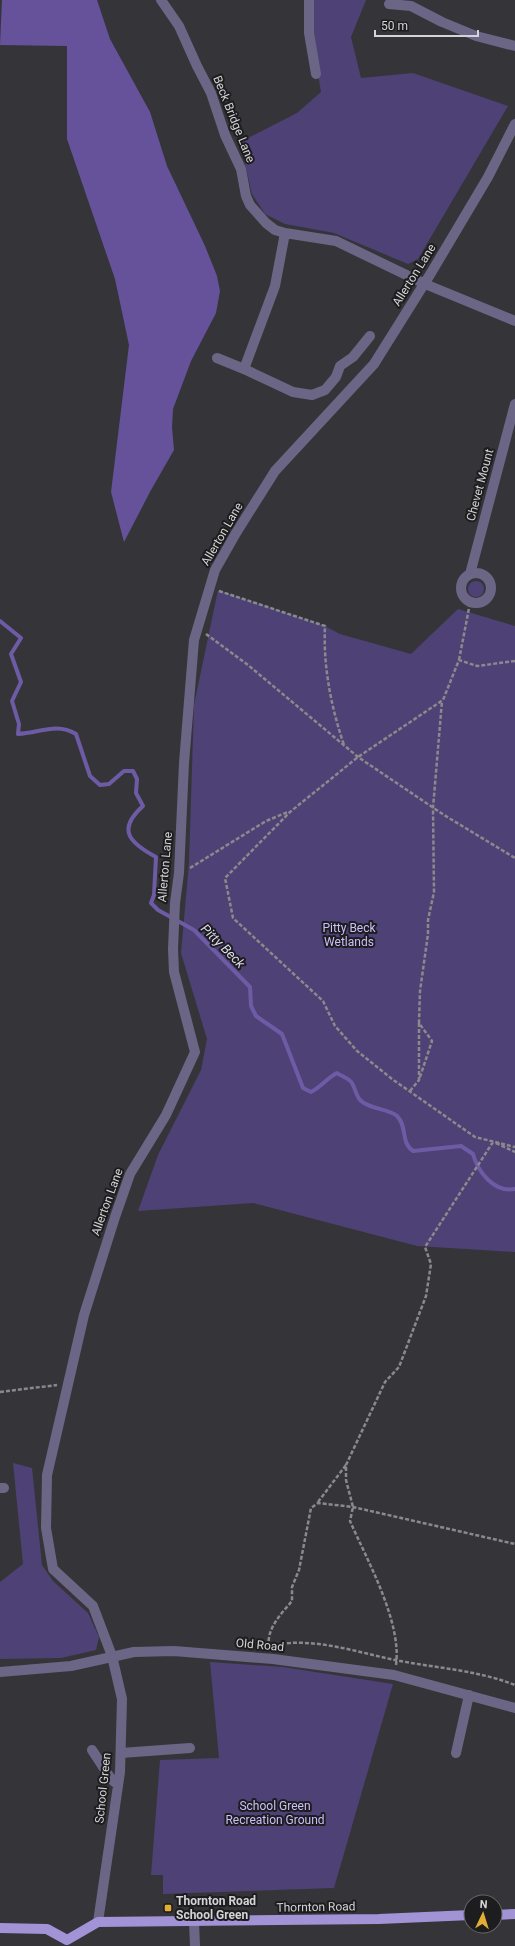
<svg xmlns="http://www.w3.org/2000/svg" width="515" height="1946" viewBox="0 0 515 1946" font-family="Roboto,sans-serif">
	<rect width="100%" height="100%" fill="#353539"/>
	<path fill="#4e4175" d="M 311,0 L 366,0 L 351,37 L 361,78 L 413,73 L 508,106 L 418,259 L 408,264 L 334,233 L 285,224 L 265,214 L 252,194 L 240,142 L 297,113 L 321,92 L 311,32 Z
		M468 589a8 8 0 1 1 16 0a8 8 0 1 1-16 0Z
		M 218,590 L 325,626 L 340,634 L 411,654 L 458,609 L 515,626 L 515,1252 L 417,1246 L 253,1203 L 138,1211 L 158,1155 L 201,1070 L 207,1039 L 181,953 L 189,863 L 194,705 Z
		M 13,1463 L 32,1468 L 42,1565 L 53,1581 L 88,1613 L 99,1637 L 96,1650 L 61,1658 L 0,1659 L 0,1582 L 23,1564 Z
		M 210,1662 L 283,1667 L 393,1684 L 334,1888 L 163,1894 L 163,1875 L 151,1875 L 160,1760 L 219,1758 Z"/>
	<path fill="#66529b" d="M 2,0 L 97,0 L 110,39 L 150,112 L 167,166 L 205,246 L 217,276 L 220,291 L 216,313 L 191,361 L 173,409 L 172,427 L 174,450 L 151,490 L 124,542 L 111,492 L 129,345 L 115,279 L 67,139 L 67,46 L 0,45 Z"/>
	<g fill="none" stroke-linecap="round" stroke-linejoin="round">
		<path stroke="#6e5ba5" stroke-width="4" d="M 0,621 L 21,638 L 11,654 L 21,682 L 12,701 L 19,724 L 18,734 C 40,733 56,722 76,734 L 90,776 L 100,785 L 109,784 L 124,771 L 133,771 L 137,779 L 136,793 L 143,806 C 116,830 130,843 156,857 L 154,895 L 151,903 L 158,910 L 194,930 L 250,987 L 251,1006 L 256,1016 L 282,1034 L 303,1088 L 311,1092 C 321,1087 327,1078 337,1073 C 341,1076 349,1078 352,1083 C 355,1088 356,1095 360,1100 C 370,1110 388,1108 397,1116 C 408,1127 400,1142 413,1151 L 461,1146 L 473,1154 C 478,1172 494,1193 515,1189"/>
		<path stroke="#8a898d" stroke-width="2.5" stroke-dasharray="4 2" stroke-linecap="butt" d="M 219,591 L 325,626 C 323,666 331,707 344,745
			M 206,634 L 248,665 L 358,757 L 444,815 L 515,858
			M 459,660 L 470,603
			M 515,661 L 477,666 L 459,660 L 443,700 L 358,757 L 290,812 L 225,878 L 233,918 L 323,1001 L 335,1026 L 357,1051 L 392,1079 L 475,1137 L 515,1147
			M 190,868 L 266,821 L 288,812
			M 419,1023 L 419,1080 L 432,1041 L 419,1023 L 420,991 L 428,934 L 428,920 L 434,892 L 433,808 L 442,701
			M 410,1091 L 419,1080
			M 496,1143 L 515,1152
			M 0,1392 L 57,1385
			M 318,1502 L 346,1465
			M 269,1647 C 266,1629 281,1614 292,1601 L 292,1587 L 299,1570 L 311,1508 L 318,1503 L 353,1507 L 515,1544
			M 276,1648 C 280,1645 285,1643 290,1643 C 326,1641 361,1653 395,1660 C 435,1668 477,1670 515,1685
			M 396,1665 C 402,1622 367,1560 350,1521 L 353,1507 L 346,1480 L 346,1465 L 385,1382 L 399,1367 L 426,1296 L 431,1264 L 425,1247 L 493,1142"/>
		<path stroke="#6c6686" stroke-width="10" d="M 161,0 L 179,26 L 197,66 L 211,93 L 225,135 L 241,169 L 246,196 L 250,205 L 266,223 L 275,230 L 285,233 L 336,241 L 425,284 L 515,321
			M 309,0 L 309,33 L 316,74
			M 389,4 L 411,6 L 442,22 L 476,36 L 515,46
			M 285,233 L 275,286 L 244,369 L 293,392 L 312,395 L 325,390 L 336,377 L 340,366 L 353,357 L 370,336
			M 217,358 L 244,369
			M461 588a15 15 0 1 1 30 0a15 15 0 1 1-30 0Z
			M 470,574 L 515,404
			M 0,1488 L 4,1488
			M 0,1672 L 71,1666 L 134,1652 L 174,1651 L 273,1659 L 394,1675 L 515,1708
			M 92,1750 L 111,1779 L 118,1785
			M 121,1753 L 190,1748
			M 456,1753 L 469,1695
			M 98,1922 L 120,1772 L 122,1699 L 112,1656 L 93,1606 L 53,1569 L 46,1528 L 47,1475 L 84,1315 L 115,1217 L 130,1174 L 166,1115 L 195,1052 L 174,972 L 173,949 L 175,903 L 179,873 L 184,763 L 194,640 L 215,570 L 236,533 L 275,471 L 374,364 L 431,273 L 488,177 L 515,124
			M 194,1922 L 195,1946"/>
		<path stroke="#a293d6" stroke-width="10" d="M 495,1915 L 515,1914
			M 0,1928 L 47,1929 L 67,1940 L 98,1922 L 379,1919 L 471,1915"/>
	</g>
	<rect fill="#e2ae34" stroke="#1d1d1f" stroke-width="1.5" x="164" y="1904" width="8" height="8" rx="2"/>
	<g text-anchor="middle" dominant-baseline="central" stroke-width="4" stroke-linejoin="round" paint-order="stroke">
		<g font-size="12" fill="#d4d3d6" stroke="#1d1d1f">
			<text transform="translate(234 119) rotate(68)">Beck Bridge Lane</text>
			<text transform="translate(414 275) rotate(-58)">Allerton Lane</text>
			<text transform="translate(480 485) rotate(-75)">Chevet Mount</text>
			<text transform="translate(222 534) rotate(-60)">Allerton Lane</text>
			<text transform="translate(165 867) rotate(-85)">Allerton Lane</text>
			<text transform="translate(107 1202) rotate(-70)">Allerton Lane</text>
			<text transform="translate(260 1645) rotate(5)">Old Road</text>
			<text transform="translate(103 1788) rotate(-84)">School Green</text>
			<text transform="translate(316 1907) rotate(-1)">Thornton Road</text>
		</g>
		<g font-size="12" fill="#ccbffd" stroke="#1d1d1f">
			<text x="349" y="928">Pitty Beck<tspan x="349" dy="14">Wetlands</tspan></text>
			<text x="275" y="1806">School Green<tspan x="275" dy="14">Recreation Ground</tspan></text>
		</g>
		<g font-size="12" font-weight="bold" fill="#d4d3d6" stroke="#1d1d1f" text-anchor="start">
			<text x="176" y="1901">Thornton Road<tspan x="176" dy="14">School Green</tspan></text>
		</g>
		<g font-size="13" font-style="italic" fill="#dedbf0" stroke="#1d1d1f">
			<text transform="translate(223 946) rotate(45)">Pitty Beck</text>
		</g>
	</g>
	<g transform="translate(483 1914) rotate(4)"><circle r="19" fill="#1d1d1f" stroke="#666668"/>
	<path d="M0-3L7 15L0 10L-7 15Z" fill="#e2ae34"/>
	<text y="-6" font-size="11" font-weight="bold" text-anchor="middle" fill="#d4d3d6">N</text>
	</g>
	<path d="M375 30v6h103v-6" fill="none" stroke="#d4d3d6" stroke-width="2"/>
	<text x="381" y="30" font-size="12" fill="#d4d3d6" stroke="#1d1d1f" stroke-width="3" paint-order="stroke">50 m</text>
</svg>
